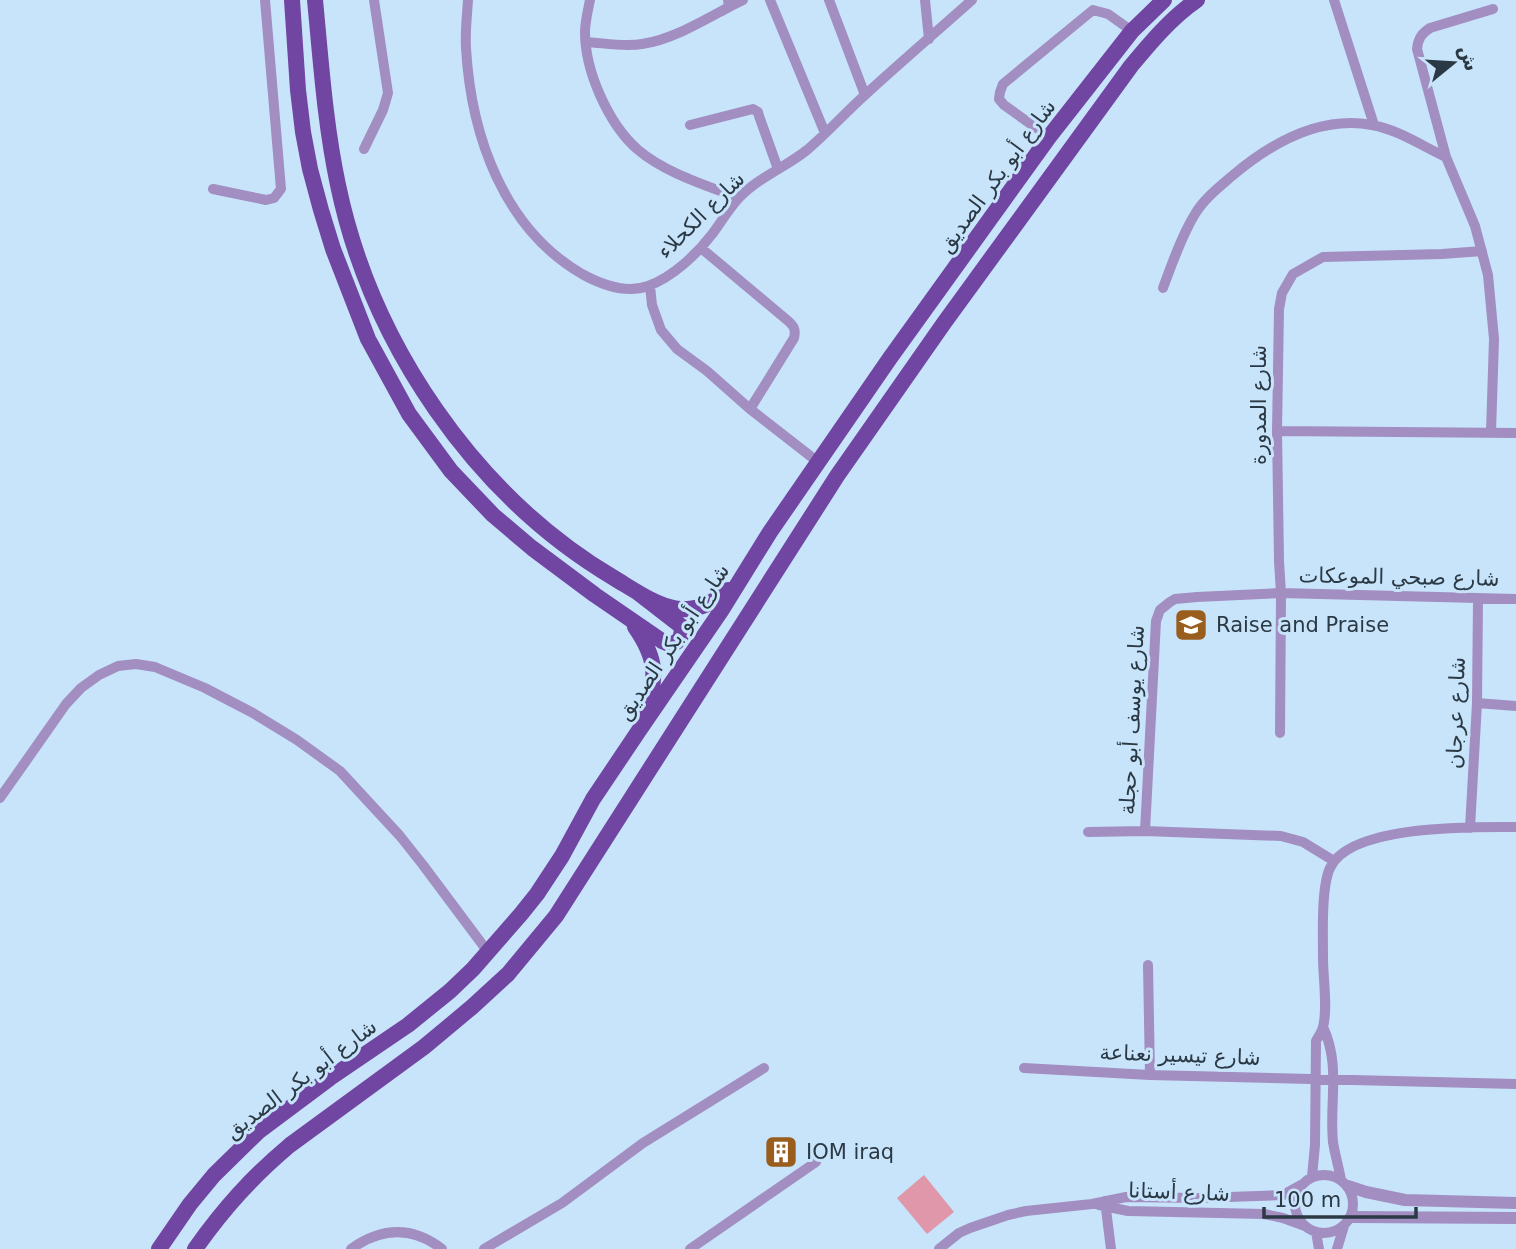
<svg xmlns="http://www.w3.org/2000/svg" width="1516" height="1249" viewBox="0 0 1516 1249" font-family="'DejaVu Sans',Cairo,sans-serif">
	<rect width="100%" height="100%" fill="#c8e4fb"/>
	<path fill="#df97a9" d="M 924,1175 L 954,1212 L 927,1234 L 897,1198 Z"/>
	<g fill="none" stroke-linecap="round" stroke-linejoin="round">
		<path stroke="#a28ec1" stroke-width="10" d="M 468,0 C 467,16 465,32 466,48 C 471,135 503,228 582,274 C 602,285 626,294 648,286 C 673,277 697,254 713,233 C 721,222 729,209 738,199 C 757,178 786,167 807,150 C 827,133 845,113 865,95 C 900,63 936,32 972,0
			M 590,0 C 588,10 585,22 585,32 C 585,71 608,123 637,149 C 665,173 705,185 739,198
			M 770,0 L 825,133
			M 829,0 L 865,95
			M 925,0 L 929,39
			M 1334,0 L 1374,125
			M 729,7 L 743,0
			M 586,42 C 604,43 624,47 642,44 C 671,40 703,21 729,7 L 728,0
			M 690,125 L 753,109 L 758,112 L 759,116 L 778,169
			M 1049,137 L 1004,105 L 999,99 L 1000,92 L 1003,84 L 1093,10 L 1108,14 L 1132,31
			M 364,149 L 383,110 L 388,93 L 374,0
			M 213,189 L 266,200 L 274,198 L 281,189 L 265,0
			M 701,248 L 787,320 C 794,326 796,329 794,338 L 750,409
			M 650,286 L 652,305 L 661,330 L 677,349 L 707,371 L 750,409 L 818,462
			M 1163,288 C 1172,264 1181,237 1195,214 C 1204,199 1218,188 1232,176 C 1271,143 1319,115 1372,125 C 1399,130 1422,146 1446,157
			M 1277,431 L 1516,433
			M 1491,432 L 1494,339 L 1488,275 L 1475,226 L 1446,157 L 1417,49 C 1418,39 1421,34 1430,28 L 1493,9
			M 1477,703 L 1516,706
			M 1280,733 L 1281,593 L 1279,561 L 1277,431 L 1279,309 L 1282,293 L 1293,274 L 1323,257 L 1442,254 L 1482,251
			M 0,798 L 66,704 L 81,688 L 99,675 L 118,666 L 136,664 L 155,667 L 205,688 L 253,713 L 297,740 L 340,771 L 400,836 L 423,865 L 488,952
			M 1470,828 L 1477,703 L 1478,599
			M 1145,831 L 1156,621 L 1160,610 L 1170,602 L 1175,599 L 1197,597 L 1281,593 L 1516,599
			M 1088,832 L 1145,831 L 1281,836 L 1303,842 L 1334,861
			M 1148,965 L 1150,1075
			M 1323,1027 C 1341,1065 1329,1103 1333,1142 C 1335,1155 1339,1168 1341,1180
			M 1024,1068 L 1150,1075 L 1516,1084
			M1295 1204a29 29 0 1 1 58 0a29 29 0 1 1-58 0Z
			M 1312,1177 L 1315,1145 L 1316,1041 C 1318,1037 1322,1032 1323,1027 C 1328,1009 1323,977 1323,958 C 1323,936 1321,887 1330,868 C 1350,824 1474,827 1516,827
			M 1105,1201 L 1111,1249
			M 1099,1205 L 1128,1211 L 1264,1214 L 1283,1218 L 1305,1226
			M 1316,1232 L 1319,1249
			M 351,1249 C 382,1227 412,1226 442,1249
			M 484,1249 L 562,1203 L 643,1143 L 764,1068
			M 690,1249 L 816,1162
			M 939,1249 L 959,1233 L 970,1228 L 1008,1215 L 1026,1211 L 1092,1204 L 1126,1197 L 1199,1198 L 1283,1195 L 1303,1184
			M 1337,1249 L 1344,1226"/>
		<path stroke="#a28ec1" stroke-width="12" d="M 1348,1186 L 1366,1192 L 1405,1200 L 1516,1203
			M 1351,1217 L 1516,1218"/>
		<path stroke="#7046a2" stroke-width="16" d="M 292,0 L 298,90 L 303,132 L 310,169 L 321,210 L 333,249 L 368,339 L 409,414 L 451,471 L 493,515 L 532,548 L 595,595 L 662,641 C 674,648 684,640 681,626 L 637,592
			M 315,0 C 321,62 325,124 338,185 C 371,343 474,495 614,578 C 654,602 686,628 728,590
			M 635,627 C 658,660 657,678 645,715
			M 159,1249 L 190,1204 L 214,1175 L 259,1131 L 330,1078 L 408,1025 L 450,991 L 473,969 L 521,914 L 537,894 L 562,856 L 593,799 L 640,729 L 721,611 L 770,532 L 890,358 L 1049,137 L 1132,31 L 1164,0
			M 195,1249 C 224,1208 252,1177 290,1145 L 424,1047 L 472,1007 L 508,974 L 556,916 L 837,476 L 944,323 L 1131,66 C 1151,42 1171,18 1197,0"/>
	</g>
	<defs>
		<symbol id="school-square" viewBox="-11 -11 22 22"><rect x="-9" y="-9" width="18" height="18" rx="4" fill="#995d1e" stroke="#c8e4fb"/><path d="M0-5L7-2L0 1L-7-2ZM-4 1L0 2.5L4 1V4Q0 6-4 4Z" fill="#fff"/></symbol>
		<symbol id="building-square" viewBox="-11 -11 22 22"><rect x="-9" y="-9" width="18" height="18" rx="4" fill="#995d1e" stroke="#c8e4fb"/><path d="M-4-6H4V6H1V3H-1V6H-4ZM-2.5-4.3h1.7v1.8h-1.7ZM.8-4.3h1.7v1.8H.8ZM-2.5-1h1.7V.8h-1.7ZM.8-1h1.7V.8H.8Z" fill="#fff"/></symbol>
	</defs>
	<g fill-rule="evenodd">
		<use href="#school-square" x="1172" y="606" width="38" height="38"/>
		<use href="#building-square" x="762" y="1133" width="38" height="38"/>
	</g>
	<g text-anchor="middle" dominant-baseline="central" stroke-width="6" stroke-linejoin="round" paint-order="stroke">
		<g font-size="21" fill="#2b3944" stroke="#c8e4fb">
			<text transform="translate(997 176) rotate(-54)">شارع أبو بكر الصديق</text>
			<text transform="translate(701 215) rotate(-45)">شارع الكحلاء</text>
			<text transform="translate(1259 405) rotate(-90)">شارع المدورة</text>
			<text transform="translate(1399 577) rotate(1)">شارع صبحي الموعكات</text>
			<text transform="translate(673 642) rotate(-56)">شارع أبو بكر الصديق</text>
			<text transform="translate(1456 713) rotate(-88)">شارع عرجان</text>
			<text transform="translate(1132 720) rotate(-87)">شارع يوسف أبو حجلة</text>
			<text transform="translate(1180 1055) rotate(2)">شارع تيسير نعناعة</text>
			<text transform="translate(301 1079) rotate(-37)">شارع أبو بكر الصديق</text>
			<text transform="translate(1179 1192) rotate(2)">شارع أستانا</text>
		</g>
		<g font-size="21" fill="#2b3944" stroke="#c8e4fb" text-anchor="start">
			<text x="1216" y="625">Raise and Praise</text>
			<text x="806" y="1152">IOM iraq</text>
		</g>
	</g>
	<g transform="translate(1453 63) rotate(72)" stroke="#c8e4fb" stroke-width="5" paint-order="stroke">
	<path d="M0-5L12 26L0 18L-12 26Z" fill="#2b3944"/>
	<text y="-10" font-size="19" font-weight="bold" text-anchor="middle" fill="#2b3944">ش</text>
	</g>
	<path d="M1264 1207v10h152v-10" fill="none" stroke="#2b3944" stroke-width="3.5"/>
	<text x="1274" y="1207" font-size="21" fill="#2b3944" stroke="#c8e4fb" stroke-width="5" paint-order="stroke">100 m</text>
</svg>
